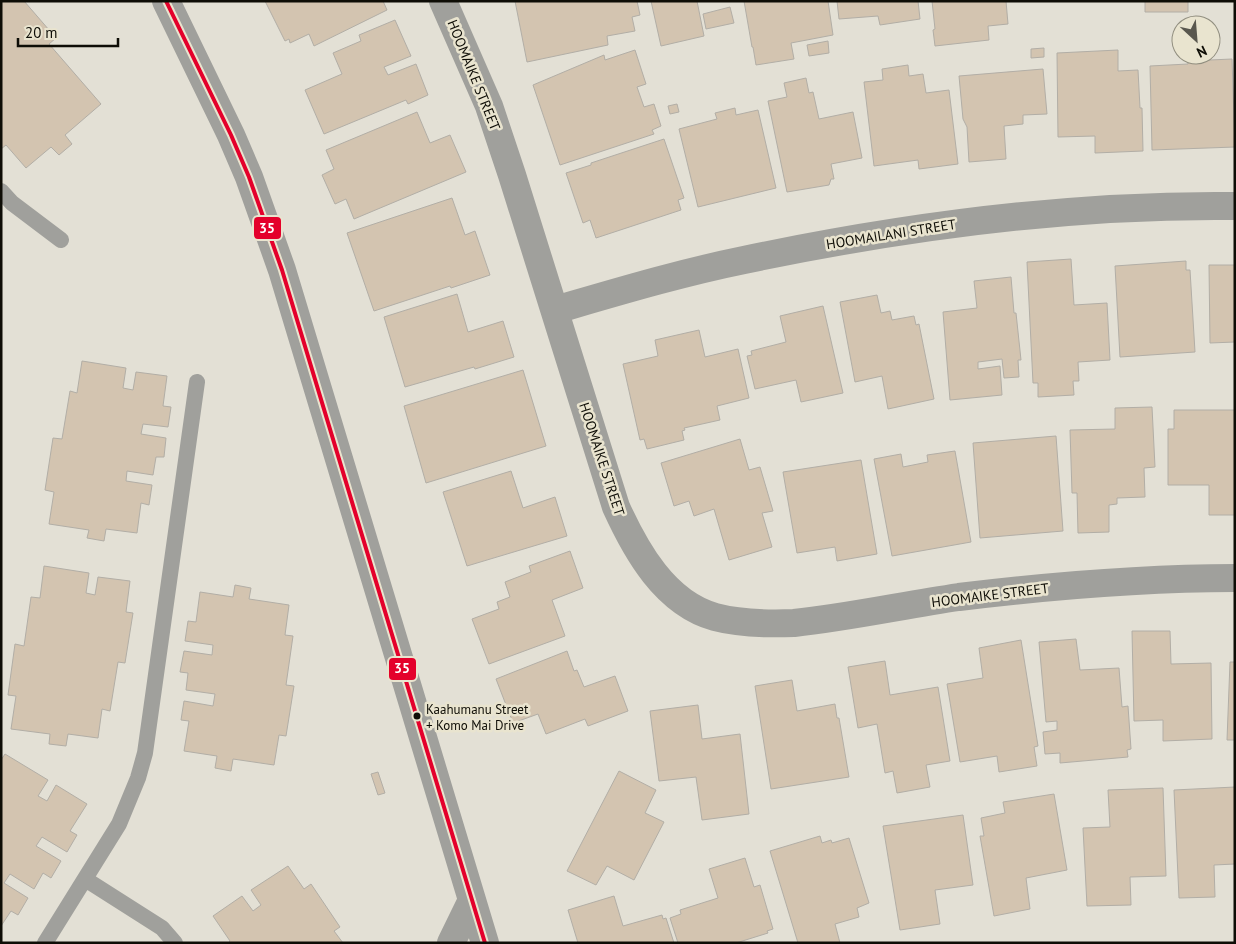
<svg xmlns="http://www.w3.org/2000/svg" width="1236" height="944" viewBox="0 0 1236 944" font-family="'PT Sans',sans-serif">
	<rect width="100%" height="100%" fill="#e3e0d5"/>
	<path fill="#d3c4b0" stroke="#b2aea6" d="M 1,1 L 24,1 L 56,38 L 49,44 L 101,104 L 65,135 L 72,144 L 59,155 L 51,147 L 26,168 L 6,145 L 1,149 Z
		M 265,1 L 383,1 L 387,10 L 314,46 L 309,34 L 290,43 L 289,39 L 285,41 Z
		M 515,1 L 637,1 L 640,15 L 632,17 L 635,31 L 607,36 L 608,45 L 527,62 Z
		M 651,1 L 697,1 L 704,36 L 661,46 Z
		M 744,1 L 828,1 L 833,35 L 791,43 L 794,59 L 756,65 L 753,47 L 752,47 Z
		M 837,1 L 918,1 L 920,19 L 880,25 L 878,16 L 839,19 Z
		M 932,1 L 1006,1 L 1008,24 L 988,26 L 989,40 L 935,46 L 933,30 L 935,29 Z
		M 1145,1 L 1188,1 L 1188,12 L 1145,12 Z
		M 730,7 L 734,23 L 706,29 L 703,14 Z
		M 395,20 L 411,56 L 384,67 L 388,75 L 416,64 L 428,95 L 408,104 L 406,100 L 324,134 L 305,90 L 342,74 L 333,53 L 361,41 L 359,35 Z
		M 828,41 L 829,53 L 809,56 L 807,45 Z
		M 1044,48 L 1044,57 L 1031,58 L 1031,49 Z
		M 635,50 L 646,84 L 637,87 L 644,107 L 654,104 L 661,126 L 652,130 L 654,134 L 560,165 L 533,85 L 604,55 L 605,60 Z
		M 1118,50 L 1118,71 L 1138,70 L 1140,108 L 1142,108 L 1143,151 L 1095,153 L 1095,136 L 1058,137 L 1057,53 Z
		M 1232,59 L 1235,147 L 1152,150 L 1150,66 L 1188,64 L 1188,61 Z
		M 908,65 L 909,76 L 923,74 L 926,93 L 949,90 L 958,164 L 919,169 L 918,160 L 874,166 L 864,82 L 883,80 L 882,69 Z
		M 1043,69 L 1047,114 L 1023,115 L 1023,124 L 1004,126 L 1006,159 L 969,162 L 967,127 L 963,119 L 959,76 Z
		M 806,78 L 809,93 L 813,92 L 819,119 L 853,112 L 862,158 L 831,164 L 834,179 L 831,179 L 829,185 L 787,192 L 768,101 L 787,97 L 784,83 Z
		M 677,104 L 679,112 L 670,114 L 668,106 Z
		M 735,108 L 736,115 L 758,110 L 776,188 L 698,207 L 679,129 L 717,119 L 715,113 Z
		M 417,112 L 430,143 L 450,135 L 466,172 L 354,219 L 346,199 L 335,204 L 322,175 L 334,169 L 326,150 Z
		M 664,139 L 684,198 L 678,200 L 681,210 L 596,238 L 590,220 L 583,223 L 566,173 L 591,165 L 591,163 Z
		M 452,198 L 465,235 L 475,231 L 490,275 L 451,288 L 450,286 L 374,311 L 347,233 Z
		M 1071,259 L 1074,305 L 1107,303 L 1110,360 L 1078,362 L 1079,381 L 1073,381 L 1074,395 L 1038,397 L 1038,383 L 1033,383 L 1027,262 Z
		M 1186,261 L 1186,270 L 1190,270 L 1195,352 L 1120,357 L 1115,266 Z
		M 1209,265 L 1235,265 L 1235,342 L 1210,343 Z
		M 1011,277 L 1014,313 L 1016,313 L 1021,360 L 1018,360 L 1019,377 L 1004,378 L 1002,359 L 978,362 L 978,369 L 1000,366 L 1002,395 L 950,400 L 943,312 L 977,308 L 974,281 Z
		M 457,294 L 468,332 L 503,321 L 514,357 L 475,369 L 474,367 L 405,387 L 384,317 Z
		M 877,295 L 881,313 L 890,311 L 892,320 L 914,316 L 916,325 L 919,324 L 934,399 L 888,409 L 882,376 L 855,382 L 840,302 Z
		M 823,306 L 843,393 L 801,402 L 796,380 L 755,389 L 747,356 L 752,355 L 751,351 L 786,342 L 780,316 Z
		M 699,330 L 705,357 L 738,349 L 749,398 L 717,406 L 720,420 L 684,428 L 685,430 L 682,431 L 684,440 L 647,449 L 644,439 L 640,440 L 623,364 L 658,356 L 655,340 Z
		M 82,361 L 126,368 L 123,388 L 133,390 L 136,372 L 167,376 L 163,406 L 171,407 L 168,427 L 143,424 L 141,434 L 166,438 L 164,457 L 156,457 L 153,475 L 127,471 L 126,481 L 152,485 L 149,505 L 141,503 L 137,533 L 106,529 L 104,541 L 87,538 L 89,530 L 49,524 L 54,492 L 45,490 L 53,438 L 62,439 L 70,391 L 77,393 Z
		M 523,370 L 546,446 L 426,483 L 404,406 Z
		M 1152,407 L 1155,467 L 1144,468 L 1145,497 L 1117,498 L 1117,504 L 1109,505 L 1109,532 L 1078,533 L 1077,493 L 1072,493 L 1070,430 L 1115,429 L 1115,408 Z
		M 1174,410 L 1235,410 L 1235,515 L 1209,515 L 1209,485 L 1168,485 L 1168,429 L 1174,429 Z
		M 1056,436 L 1063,531 L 980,538 L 973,443 Z
		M 740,439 L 749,470 L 760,467 L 773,511 L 762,513 L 772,547 L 729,560 L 714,509 L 694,516 L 689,501 L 674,506 L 661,463 Z
		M 955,451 L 971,542 L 892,556 L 874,459 L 901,454 L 903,467 L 928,462 L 927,455 Z
		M 861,460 L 877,554 L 837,561 L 835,547 L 797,553 L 783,472 Z
		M 511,471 L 523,508 L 555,497 L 567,536 L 467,566 L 443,492 Z
		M 570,551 L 583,588 L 552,600 L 565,636 L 489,664 L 472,619 L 499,609 L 497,602 L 510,597 L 505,582 L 531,572 L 529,566 Z
		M 44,566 L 89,573 L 86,593 L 95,595 L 98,577 L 130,581 L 126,612 L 133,613 L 125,663 L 118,662 L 110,711 L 102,709 L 98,738 L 68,734 L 66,746 L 49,744 L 50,734 L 11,729 L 16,696 L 8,695 L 15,644 L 24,646 L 31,597 L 40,598 Z
		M 235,585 L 251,588 L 249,599 L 289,605 L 285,635 L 293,636 L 286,685 L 294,686 L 286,736 L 279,735 L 274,765 L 233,759 L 231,771 L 215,768 L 217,756 L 184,751 L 189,721 L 181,720 L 184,701 L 213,706 L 215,694 L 186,690 L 188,673 L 180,672 L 184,651 L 212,655 L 213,645 L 185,641 L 188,621 L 196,622 L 200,592 L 233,597 Z
		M 1132,631 L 1170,631 L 1171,664 L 1211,663 L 1212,739 L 1163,741 L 1163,720 L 1134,721 Z
		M 1076,639 L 1080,670 L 1119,668 L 1122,707 L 1128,706 L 1131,749 L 1127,750 L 1128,757 L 1060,763 L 1060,753 L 1045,754 L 1043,732 L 1057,730 L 1057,721 L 1046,722 L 1039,642 Z
		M 1021,640 L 1038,746 L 1034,747 L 1037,766 L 999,772 L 997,756 L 960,762 L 947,684 L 983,678 L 979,648 Z
		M 567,651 L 574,671 L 577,670 L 584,687 L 615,676 L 628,711 L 588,726 L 585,719 L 546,734 L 538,714 L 513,723 L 496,679 Z
		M 885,661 L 890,695 L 938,687 L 950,761 L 926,765 L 930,787 L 897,793 L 893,771 L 885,773 L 877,724 L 858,728 L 848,667 Z
		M 1230,662 L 1235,662 L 1235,740 L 1227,740 Z
		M 792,680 L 797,711 L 835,704 L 837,718 L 839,718 L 849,777 L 771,789 L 755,686 Z
		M 698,705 L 702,739 L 740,734 L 749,814 L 702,820 L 696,777 L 659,781 L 650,711 Z
		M 5,754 L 48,780 L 38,796 L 47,801 L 56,785 L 87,804 L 70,831 L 77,835 L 67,852 L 42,837 L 36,846 L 61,861 L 51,878 L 43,873 L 34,889 L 10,874 L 4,883 L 28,898 L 18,915 L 11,911 L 1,926 L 1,760 Z
		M 619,771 L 656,790 L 645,813 L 664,822 L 634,880 L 607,866 L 596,885 L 567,871 Z
		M 378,772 L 385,793 L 378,795 L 371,774 Z
		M 1235,787 L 1235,864 L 1214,865 L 1215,897 L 1179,898 L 1174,790 Z
		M 1163,788 L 1166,876 L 1130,877 L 1131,905 L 1087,906 L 1083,828 L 1110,827 L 1108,790 Z
		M 1054,794 L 1067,870 L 1026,878 L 1030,909 L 994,916 L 980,836 L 984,836 L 981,818 L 1005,813 L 1003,802 Z
		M 963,815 L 973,885 L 935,890 L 940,924 L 900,930 L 883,826 Z
		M 820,836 L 822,843 L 831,840 L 832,843 L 849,838 L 869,903 L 857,908 L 859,917 L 835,924 L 840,943 L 798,943 L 770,851 Z
		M 745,858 L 754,887 L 760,885 L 773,929 L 767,931 L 768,933 L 736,943 L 678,943 L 670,918 L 681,914 L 680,910 L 718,898 L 709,869 Z
		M 288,866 L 304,889 L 311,884 L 340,927 L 334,931 L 343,943 L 228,943 L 230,941 L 213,916 L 242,896 L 253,911 L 261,905 L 251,890 Z
		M 614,896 L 623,926 L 662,915 L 663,919 L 666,918 L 674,943 L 578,943 L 568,910 Z"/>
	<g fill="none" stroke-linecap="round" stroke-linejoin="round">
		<path stroke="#a0a09c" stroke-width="16" d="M 1,191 L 12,203 L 61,240
			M 85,879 L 162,928 L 175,943
			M 45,943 L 119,824 L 138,778 L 145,753 L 197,382"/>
		<path stroke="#a0a09c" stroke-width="28" d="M 443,1 L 489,106 L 512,175 L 616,507 C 636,551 665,603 715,617 C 741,624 768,624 794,623 C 850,617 904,605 959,597 C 1050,586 1143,578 1235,578
			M 555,310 C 617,292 680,273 744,260 C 906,226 1070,204 1235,206"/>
		<path stroke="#a0a09c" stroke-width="28" d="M 166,1 L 231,135 L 249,177 L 282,270 L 485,943
			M 451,943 L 472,900"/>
		<defs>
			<path id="bus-1" d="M 166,1 L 231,135 L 249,177 L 282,270 L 485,943"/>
		</defs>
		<use href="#bus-1" stroke="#e9e4cf" stroke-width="8"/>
		<use href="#bus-1" stroke="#e4002b" stroke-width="4"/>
	</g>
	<circle fill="#0e0d06" stroke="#e9e4cf" stroke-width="2" cx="417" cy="716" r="4.5"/>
	<g text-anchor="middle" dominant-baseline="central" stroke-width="5" stroke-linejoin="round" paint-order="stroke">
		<g font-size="13" fill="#0e0d06" stroke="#e9e4cf" text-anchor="start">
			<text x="426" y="709">Kaahumanu Street<tspan x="426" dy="16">+ Komo Mai Drive</tspan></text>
		</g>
		<g font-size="14" fill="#0e0d06" stroke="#e9e4cf">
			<text transform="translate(474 75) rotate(68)">HOOMAIKE STREET</text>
			<text transform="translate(891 234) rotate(-9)">HOOMAILANI STREET</text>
			<text transform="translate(602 459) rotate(72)">HOOMAIKE STREET</text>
			<text transform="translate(990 595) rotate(-7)">HOOMAIKE STREET</text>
		</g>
	</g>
	<g stroke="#e9e4cf" stroke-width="2">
		<rect x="253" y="216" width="29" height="24" rx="5" fill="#e4002b"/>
		<rect x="388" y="657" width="29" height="24" rx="5" fill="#e4002b"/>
	</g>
	<g font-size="14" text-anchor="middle" font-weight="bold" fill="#fff">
		<text x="267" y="233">35</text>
		<text x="402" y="673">35</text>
	</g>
	<rect width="1236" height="944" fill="none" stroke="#0e0d06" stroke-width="5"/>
	<g transform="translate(1196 40) rotate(154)"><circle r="24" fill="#e9e4cf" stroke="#918e7f"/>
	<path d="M0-4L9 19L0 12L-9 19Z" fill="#59574e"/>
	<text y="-8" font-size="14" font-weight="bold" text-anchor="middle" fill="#0e0d06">N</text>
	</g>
	<path d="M18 38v8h100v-8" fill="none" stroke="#0e0d06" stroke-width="2.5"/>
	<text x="25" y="38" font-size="15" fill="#0e0d06" stroke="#e9e4cf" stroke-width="4" paint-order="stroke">20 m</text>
</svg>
